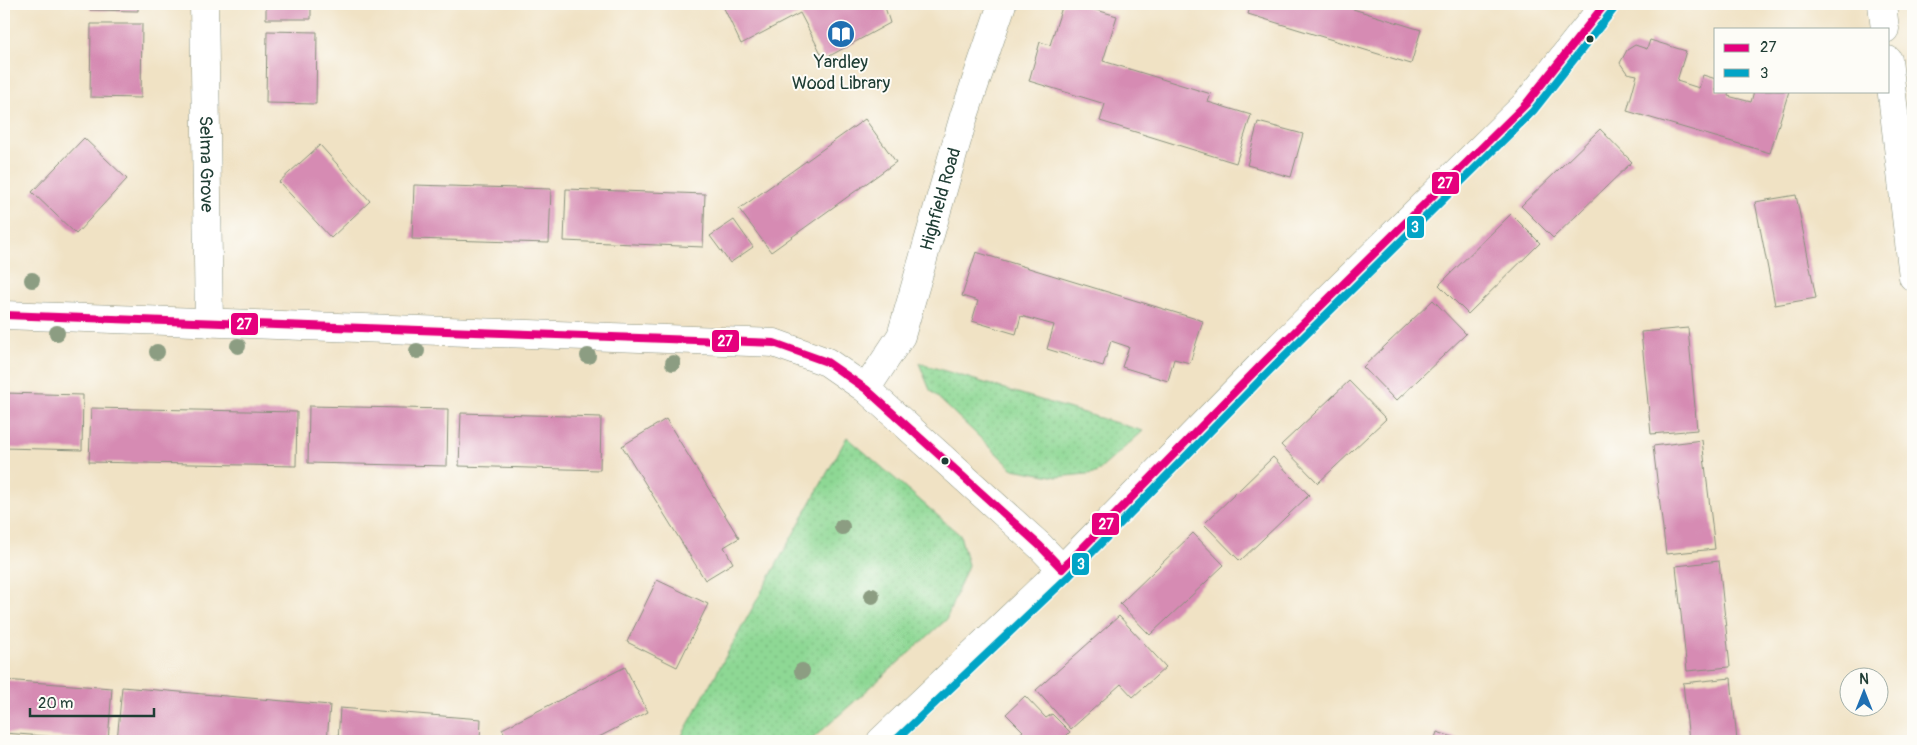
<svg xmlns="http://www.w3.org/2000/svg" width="1917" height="745" viewBox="0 0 1917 745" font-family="Pangolin,sans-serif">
	<defs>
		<pattern id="grass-dots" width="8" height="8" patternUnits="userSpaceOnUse" patternTransform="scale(1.25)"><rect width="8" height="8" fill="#8ed894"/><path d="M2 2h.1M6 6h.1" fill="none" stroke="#7aba80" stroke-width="1.8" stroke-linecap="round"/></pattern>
	</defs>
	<rect width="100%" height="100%" fill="#fdfcf7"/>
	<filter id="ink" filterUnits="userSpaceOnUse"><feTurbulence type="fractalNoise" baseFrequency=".02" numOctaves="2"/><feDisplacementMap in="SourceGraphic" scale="10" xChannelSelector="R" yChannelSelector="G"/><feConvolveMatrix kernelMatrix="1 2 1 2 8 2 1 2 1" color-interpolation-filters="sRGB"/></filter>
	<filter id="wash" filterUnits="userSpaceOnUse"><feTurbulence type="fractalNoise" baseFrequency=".0096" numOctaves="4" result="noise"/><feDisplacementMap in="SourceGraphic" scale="20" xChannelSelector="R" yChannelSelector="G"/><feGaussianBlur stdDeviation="1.12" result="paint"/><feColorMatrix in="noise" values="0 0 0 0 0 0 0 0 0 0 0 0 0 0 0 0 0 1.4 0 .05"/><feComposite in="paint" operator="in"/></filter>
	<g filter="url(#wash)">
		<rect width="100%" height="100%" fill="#f0e2c4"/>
		<path fill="url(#grass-dots)" stroke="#568a64" d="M 919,363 L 1143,431 L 1096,473 L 1057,477 L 1013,469 L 930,390 Z
			M 847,437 L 960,535 L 968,565 L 946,620 L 810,741 L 679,741 Z"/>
		<g id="blocks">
			<path fill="#d68bb3" d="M 90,4 L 138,4 L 138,11 L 90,10 Z
				M 266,4 L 311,4 L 311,19 L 266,19 Z
				M 722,4 L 884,4 L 890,23 L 824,59 L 800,13 L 741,44 Z
				M 1063,4 L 1076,4 L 1117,16 L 1103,61 L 1211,94 L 1208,102 L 1251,115 L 1236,163 L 1100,121 L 1105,104 L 1029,81 L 1040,42 L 1050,45 Z
				M 1251,4 L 1337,4 L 1421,30 L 1411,64 L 1248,14 Z
				M 91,24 L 142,24 L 141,98 L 90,97 Z
				M 267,31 L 317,32 L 316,104 L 266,103 Z
				M 1650,40 L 1686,51 L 1677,81 L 1699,88 L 1703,75 L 1716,79 L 1716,91 L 1729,91 L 1728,96 L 1751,102 L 1754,91 L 1789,91 L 1770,153 L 1627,111 L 1637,75 L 1627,73 L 1620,63 L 1627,50 L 1635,45 L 1647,49 Z
				M 865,119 L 896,162 L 771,252 L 739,209 Z
				M 1258,122 L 1303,134 L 1291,177 L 1247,165 Z
				M 1600,129 L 1632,162 L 1553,238 L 1521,206 Z
				M 84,138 L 127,179 L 76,234 L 32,192 Z
				M 320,145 L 370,201 L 331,238 L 279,182 Z
				M 414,185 L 551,189 L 549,243 L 412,239 Z
				M 566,189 L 705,194 L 703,247 L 564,241 Z
				M 1796,195 L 1816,298 L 1775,305 L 1755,202 Z
				M 1511,214 L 1540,243 L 1468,314 L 1439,285 Z
				M 734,220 L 753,247 L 730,263 L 710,236 Z
				M 976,252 L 1203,321 L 1190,363 L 1174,359 L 1168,381 L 1122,367 L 1129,347 L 1111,341 L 1103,366 L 1047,349 L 1054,325 L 1021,316 L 1016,334 L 972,321 L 978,301 L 962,296 Z
				M 1433,300 L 1466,334 L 1396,401 L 1363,367 Z
				M 1688,328 L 1697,430 L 1651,434 L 1641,332 Z
				M 1349,381 L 1386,419 L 1318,483 L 1281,445 Z
				M 4,393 L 83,395 L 82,450 L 4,448 Z
				M 309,406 L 448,409 L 447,466 L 308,463 Z
				M 91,408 L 297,412 L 296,466 L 89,462 Z
				M 461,413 L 601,417 L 600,470 L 459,466 Z
				M 666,419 L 739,538 L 724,547 L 733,563 L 705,580 L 622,446 Z
				M 1702,440 L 1715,549 L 1666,554 L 1653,446 Z
				M 1273,457 L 1309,495 L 1240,561 L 1204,524 Z
				M 1193,533 L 1224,565 L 1150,635 L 1120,604 Z
				M 1719,561 L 1730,667 L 1687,671 L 1676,566 Z
				M 657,580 L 708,604 L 677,667 L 627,642 Z
				M 1119,616 L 1166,667 L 1133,697 L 1121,684 L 1071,729 L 1036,690 Z
				M 625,667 L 648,712 L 591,741 L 509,741 L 502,729 Z
				M 1731,678 L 1737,741 L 1689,741 L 1683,683 Z
				M 4,680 L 112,688 L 108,741 L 4,733 Z
				M 122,687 L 330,705 L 327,741 L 117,741 Z
				M 1025,696 L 1046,718 L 1052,714 L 1070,732 L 1061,741 L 1012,741 L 1023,731 L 1006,714 Z
				M 340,708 L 481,719 L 480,741 L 338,741 Z
				M 1437,732 L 1465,741 L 1434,741 Z"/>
		</g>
	</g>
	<g filter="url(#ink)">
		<use href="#blocks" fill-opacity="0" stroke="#88907c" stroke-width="1"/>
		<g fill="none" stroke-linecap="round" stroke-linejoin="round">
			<defs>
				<g id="minor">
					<path id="s1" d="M 204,4 L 209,323"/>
					<path d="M 4,315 L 774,343 L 827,362 L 866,389 L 1040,546 L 1062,569"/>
					<path id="s2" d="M 866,389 L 901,336 L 964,116 L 1002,4"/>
				</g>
				<path id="tertiary" d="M 1882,4 L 1885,29
					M 1888,60 L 1913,277
					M 881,741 L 1062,569 L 1263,363 L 1526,104 L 1605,4"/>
			</defs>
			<use href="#minor" stroke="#88907c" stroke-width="29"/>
			<use href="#tertiary" stroke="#88907c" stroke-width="29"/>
			<use href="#minor" stroke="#fff" stroke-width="28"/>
			<use href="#tertiary" stroke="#fff" stroke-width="28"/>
			<defs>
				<path id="bus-1" d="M 4,315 L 774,343 L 827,362 L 866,389 L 1040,546 L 1062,569 L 1263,363 L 1526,104 L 1605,4"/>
				<path id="bus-2" d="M 895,741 L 1069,576 L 1270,370 L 1533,111 L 1613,10"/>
			</defs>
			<use href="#bus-1" stroke="#fdfcf7" stroke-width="11"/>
			<use href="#bus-2" stroke="#fdfcf7" stroke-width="11"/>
			<use href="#bus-1" stroke="#e5007d" stroke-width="8"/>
			<use href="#bus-2" stroke="#02a4c6" stroke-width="8"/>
		</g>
		<g fill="#8c9d82">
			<circle cx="32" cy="280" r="8"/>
			<circle cx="57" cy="333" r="8"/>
			<circle cx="238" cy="346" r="8"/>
			<circle cx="417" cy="351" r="8"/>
			<circle cx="157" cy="352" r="8"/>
			<circle cx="588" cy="356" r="8"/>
			<circle cx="673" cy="363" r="8"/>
			<circle cx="842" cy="527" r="8"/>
			<circle cx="872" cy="596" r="8"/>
			<circle cx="802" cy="671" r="8"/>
		</g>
	</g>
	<defs>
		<symbol id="library-disc" viewBox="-11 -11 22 22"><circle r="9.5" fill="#1f6fb2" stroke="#fdfcf7"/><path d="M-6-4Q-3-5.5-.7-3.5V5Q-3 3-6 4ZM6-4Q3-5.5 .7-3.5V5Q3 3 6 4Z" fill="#fff"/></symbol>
	</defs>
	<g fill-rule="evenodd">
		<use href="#library-disc" x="825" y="18" width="32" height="32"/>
	</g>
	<g fill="#1f3d34" stroke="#fdfcf7" stroke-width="2">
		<circle cx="1590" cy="39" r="4.5"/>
		<circle cx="945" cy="461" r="4.5"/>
	</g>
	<g text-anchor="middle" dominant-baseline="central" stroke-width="4" stroke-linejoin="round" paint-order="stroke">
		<g font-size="18" fill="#1f3d34" stroke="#fdfcf7">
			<text x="841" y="62">Yardley<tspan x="841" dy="21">Wood Library</tspan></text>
		</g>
		<g font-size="18" fill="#1f3d34" stroke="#fdfcf7">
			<text stroke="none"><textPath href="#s1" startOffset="160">Selma Grove</textPath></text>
			<text stroke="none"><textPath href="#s2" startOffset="206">Highfield Road</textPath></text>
		</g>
	</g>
	<g stroke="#fdfcf7" stroke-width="2">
		<rect x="1431" y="171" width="29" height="24" rx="5" fill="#e5007d"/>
		<rect x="1406" y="215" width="19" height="24" rx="5" fill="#02a4c6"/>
		<rect x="230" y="312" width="29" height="24" rx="5" fill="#e5007d"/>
		<rect x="711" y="329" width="29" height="24" rx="5" fill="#e5007d"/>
		<rect x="1091" y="512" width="29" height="24" rx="5" fill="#e5007d"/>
		<rect x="1071" y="552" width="19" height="24" rx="5" fill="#02a4c6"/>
	</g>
	<g font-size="14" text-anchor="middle" font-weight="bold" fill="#fff">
		<text x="1445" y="188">27</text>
		<text x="1415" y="232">3</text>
		<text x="244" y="329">27</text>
		<text x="725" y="346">27</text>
		<text x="1106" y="529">27</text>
		<text x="1081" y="569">3</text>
	</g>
	<rect width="1917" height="745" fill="none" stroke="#fdfcf7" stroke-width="20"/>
	<rect x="1714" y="28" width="175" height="65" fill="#fdfcf7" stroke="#a4b0a9"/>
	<rect x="1724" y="44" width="25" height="8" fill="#e5007d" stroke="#a4b0a9"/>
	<text x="1760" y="52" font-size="15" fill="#1f3d34">27</text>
	<rect x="1724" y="69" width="25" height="8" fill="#02a4c6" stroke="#a4b0a9"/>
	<text x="1760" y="78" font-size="15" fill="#1f3d34">3</text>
	<g transform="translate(1864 692)"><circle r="24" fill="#fdfcf7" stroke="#a4b0a9"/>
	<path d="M0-4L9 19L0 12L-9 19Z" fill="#1f6fb2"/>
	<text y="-8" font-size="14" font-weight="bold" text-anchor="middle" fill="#1f3d34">N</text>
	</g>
	<path d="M30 708v8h124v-8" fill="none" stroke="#1f3d34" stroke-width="2.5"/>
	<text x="38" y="708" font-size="15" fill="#1f3d34" stroke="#fdfcf7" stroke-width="4" paint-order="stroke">20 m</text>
</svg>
